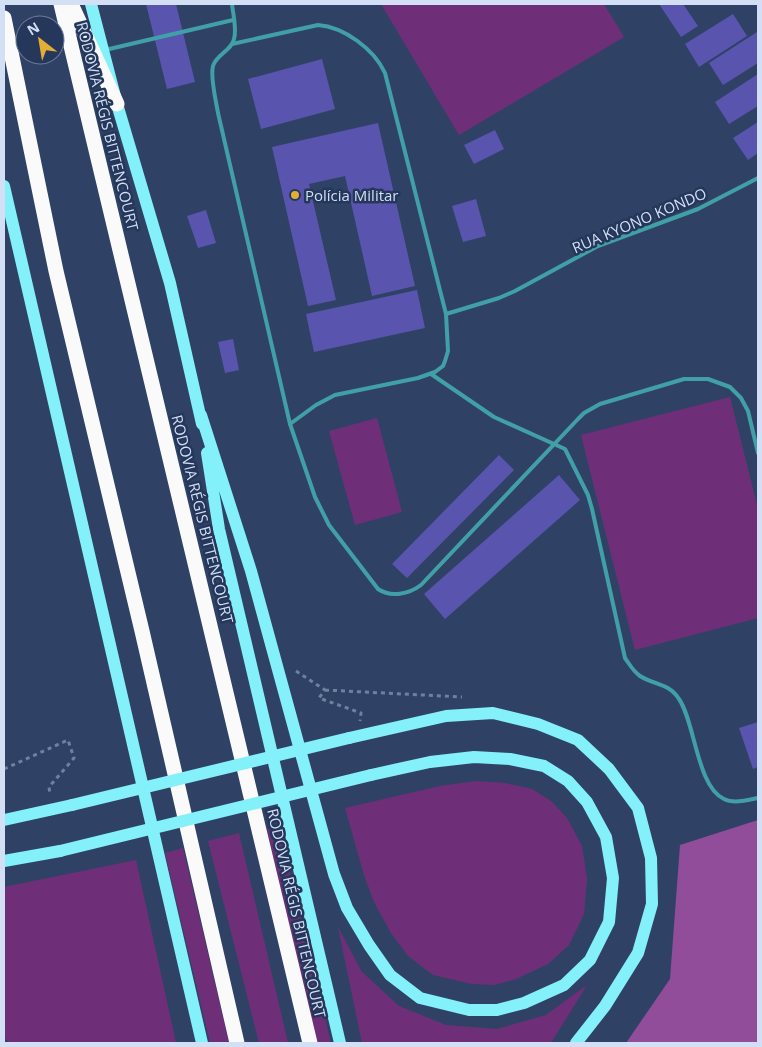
<svg xmlns="http://www.w3.org/2000/svg" width="762" height="1047" viewBox="0 0 762 1047" font-family="'Open Sans',sans-serif">
	<rect width="100%" height="100%" fill="#2f4266"/>
	<path fill="#6f2f78" d="M 381,4 L 604,4 L 624,37 L 459,135 Z
		M 730,397 L 758,509 L 758,618 L 635,650 L 581,435 Z
		M 377,418 L 402,512 L 355,525 L 329,431 Z
		M 476,781 L 505,783 L 532,789 L 551,801 L 567,818 L 582,846 L 587,879 L 584,914 L 569,945 L 548,964 L 516,979 L 494,985 L 472,984 L 433,975 L 408,956 L 391,933 L 374,902 L 364,875 L 345,808 L 440,786 Z
		M 279,827 L 331,1043 L 317,1043 L 267,830 Z
		M 239,833 L 288,1043 L 259,1043 L 208,841 Z
		M 183,848 L 229,1043 L 210,1043 L 165,853 Z
		M 136,860 L 176,1043 L 11,1043 L 4,1038 L 4,887 Z
		M 338,927 L 362,972 L 399,1006 L 446,1025 L 497,1029 L 546,1015 L 587,985 L 551,1043 L 362,1043 Z"/>
	<path fill="#914d9a" d="M 758,820 L 758,1043 L 626,1043 L 670,979 L 680,845 Z"/>
	<path fill="#5954ad" d="M 146,4 L 176,4 L 195,82 L 167,89 Z
		M 659,4 L 683,4 L 698,26 L 681,37 Z
		M 733,14 L 747,36 L 699,67 L 685,44 Z
		M 757,32 L 758,63 L 723,85 L 709,63 Z
		M 322,59 L 335,109 L 261,129 L 248,79 Z
		M 758,74 L 758,106 L 729,124 L 715,102 Z
		M 758,122 L 758,153 L 748,160 L 733,138 Z
		M 378,123 L 415,286 L 372,296 L 345,176 L 309,184 L 336,300 L 308,306 L 272,147 Z
		M 495,130 L 504,149 L 474,164 L 464,145 Z
		M 476,199 L 486,236 L 463,242 L 452,206 Z
		M 206,210 L 216,243 L 198,248 L 187,216 Z
		M 417,290 L 425,328 L 314,352 L 306,314 Z
		M 233,339 L 239,370 L 225,373 L 218,342 Z
		M 499,455 L 514,470 L 407,578 L 392,564 Z
		M 559,475 L 580,500 L 445,619 L 424,594 Z
		M 758,722 L 758,767 L 753,769 L 739,728 Z"/>
	<g fill="none" stroke-linecap="round" stroke-linejoin="round">
		<path stroke="#70819f" stroke-width="3" stroke-dasharray="4 4" stroke-linecap="butt" d="M 296,671 L 325,690 L 319,698 L 361,713 L 360,721
			M 325,690 L 462,697
			M 4,769 L 68,740 L 74,758 L 49,787 L 50,794"/>
		<path stroke="#41a0a7" stroke-width="4" d="M 232,4 C 233,14 237,29 234,39 C 232,50 216,55 213,66 C 210,77 216,101 218,113 L 290,424 L 315,497 L 329,525 L 378,589 C 391,598 409,594 421,585 L 578,419 L 584,413 L 600,404 L 684,379 L 708,379 L 730,387 L 741,398 L 748,411 L 758,453
			M 232,44 L 318,25 C 344,27 374,49 385,73 L 446,314 L 448,351 L 445,361 L 443,366 L 435,372 L 418,378 L 335,395 L 316,405 L 290,424
			M 105,50 L 233,20
			M 446,314 L 499,298 L 515,291 L 598,246 L 698,209 L 758,178
			M 431,374 L 494,417 L 565,449 L 588,495 L 592,509 L 625,658 C 630,665 633,671 640,676 C 654,685 669,683 679,699 C 695,722 697,787 724,799 C 734,804 748,800 758,798"/>
		<path stroke="#84f0f9" stroke-width="12" d="M 91,4 L 117,104 L 170,283 L 202,424
			M 4,186 L 202,1043
			M 201,415 L 251,571 L 334,874 L 347,908 L 369,945 L 390,975 L 420,998 L 469,1010 L 497,1010 L 524,1003 L 564,985 L 590,960 L 609,922 L 613,878 L 606,837 L 587,802 L 568,781 L 544,766 L 510,759 L 474,757 L 430,762 L 371,775
			M 207,453 L 219,529 L 340,1043
			M 349,738 L 446,716 L 493,713 L 538,724 L 578,740 L 609,769 L 638,808 L 651,858 L 652,904 L 638,953 L 605,1006 L 576,1043
			M 4,820 L 72,805
			M 4,861 L 60,851"/>
		<path stroke="#fafafa" stroke-width="15" d="M 61,4 L 310,1043
			M 71,4 L 117,104
			M 4,18 L 56,271 L 142,631 L 237,1043"/>
		<path stroke="#84f0f9" stroke-width="12" d="M 72,805 L 349,738
			M 60,851 L 371,775"/>
	</g>
	<circle fill="#e4ad35" stroke="#25375a" stroke-width="2" cx="295" cy="195" r="5"/>
	<g text-anchor="middle" dominant-baseline="central" stroke-width="5" stroke-linejoin="round" paint-order="stroke">
		<g font-size="15" fill="#d2dff5" stroke="#25375a">
			<text transform="translate(108 126) rotate(76)">RODOVIA RÉGIS BITTENCOURT</text>
			<text transform="translate(639 220) rotate(-23)">RUA KYONO KONDO</text>
			<text transform="translate(203 519) rotate(76)">RODOVIA RÉGIS BITTENCOURT</text>
			<text transform="translate(297 913) rotate(77)">RODOVIA RÉGIS BITTENCOURT</text>
		</g>
		<g font-size="15" fill="#d2dff5" stroke="#25375a" text-anchor="start">
			<text x="305" y="195">Polícia Militar</text>
		</g>
	</g>
	<rect width="762" height="1047" fill="none" stroke="#d2dff5" stroke-width="10"/>
	<g transform="translate(40 40) rotate(329)"><circle r="24" fill="#25375a" stroke="#6a7a98"/>
	<path d="M0-4L9 19L0 12L-9 19Z" fill="#e4ad35"/>
	<text y="-8" font-size="14" font-weight="bold" text-anchor="middle" fill="#d2dff5">N</text>
	</g>
</svg>
